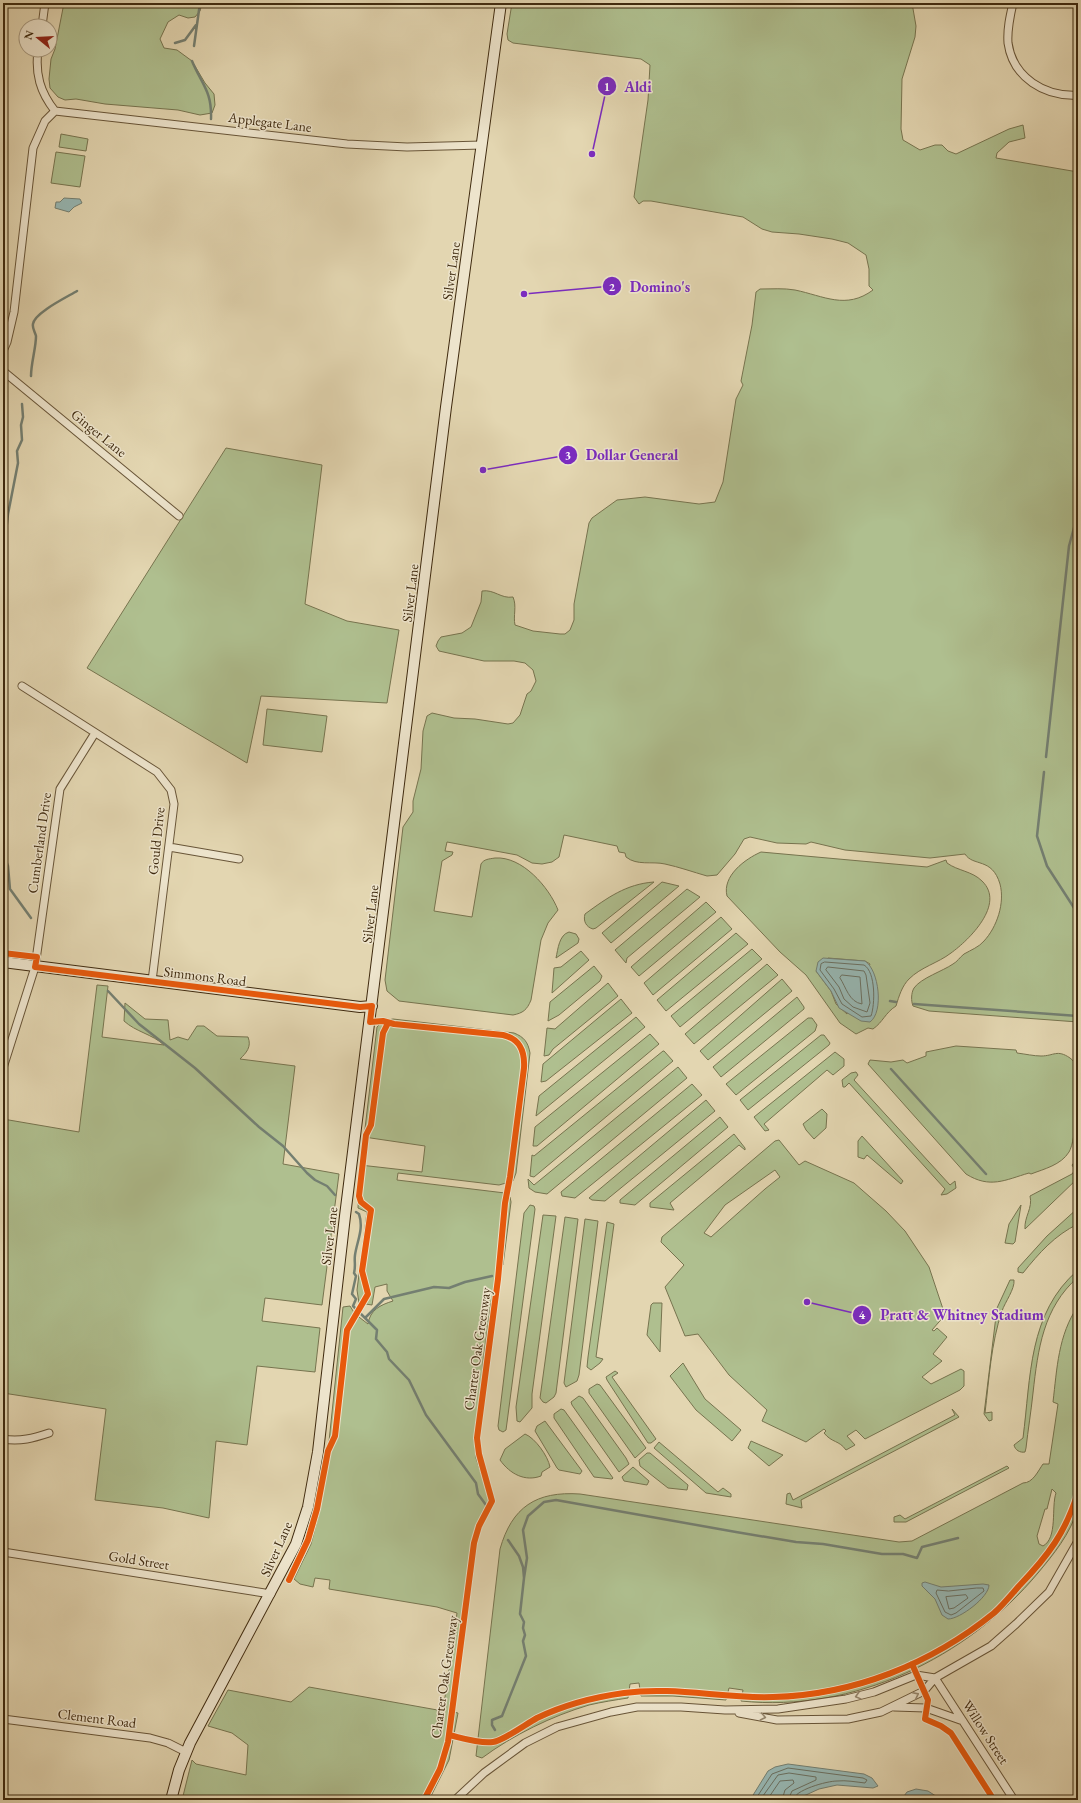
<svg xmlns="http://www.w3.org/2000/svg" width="1081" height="1803" viewBox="0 0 1081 1803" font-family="'EB Garamond',serif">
	<rect width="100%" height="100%" fill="#e3d6b1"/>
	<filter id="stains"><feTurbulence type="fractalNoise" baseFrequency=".005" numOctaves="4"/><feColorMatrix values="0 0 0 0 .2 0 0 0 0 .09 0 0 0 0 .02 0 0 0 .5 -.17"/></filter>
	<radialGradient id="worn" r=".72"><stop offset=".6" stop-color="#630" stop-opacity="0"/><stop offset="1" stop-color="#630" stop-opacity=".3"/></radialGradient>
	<path fill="#afbf8f" stroke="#77744f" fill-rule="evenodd" d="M 64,3 L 202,3 L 200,11 L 195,17 L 188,18 L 179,15 L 168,22 L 160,39 L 164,48 L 177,50 L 192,61 L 205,83 L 214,94 L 215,105 L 212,113 L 200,115 L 178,110 L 105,104 L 76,99 L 65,100 L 58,97 L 50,88 L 49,79 L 51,59 L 55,49 Z
		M 512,3 L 912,3 L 916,26 L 915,37 L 902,79 L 901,129 L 903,140 L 920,150 L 935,145 L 942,145 L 948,151 L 956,154 L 1009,129 L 1023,125 L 1025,138 L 1009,142 L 997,153 L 996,158 L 1078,172 L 1078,1022 L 929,1011 L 913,1006 C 911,1001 911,993 914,988 C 921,978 943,971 953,964 C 957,962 960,957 964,954 C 971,950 979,947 984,941 C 997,927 1005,903 1000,884 C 992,857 973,867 965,854 L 930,858 L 845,850 L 811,842 L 806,844 L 777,843 L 750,837 L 744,839 L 735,854 L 717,875 L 707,876 C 693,872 679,867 665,864 C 652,861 637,866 626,857 L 625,853 L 619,852 L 617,846 L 564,835 L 559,857 L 552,862 L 542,864 L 532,863 L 517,855 L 447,842 L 445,851 L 453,852 L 452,855 L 442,861 L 434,911 L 472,917 L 481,864 C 484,859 489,859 495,858 C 522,856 549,887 558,910 L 548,923 L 541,940 L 531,1000 C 527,1010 523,1013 513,1015 L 399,1001 L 387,991 L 385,980 L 403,827 L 413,812 L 413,801 L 421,769 L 423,731 L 427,716 L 432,713 L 454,718 L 475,719 L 508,724 L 513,723 L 520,715 L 527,694 L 531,691 L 536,681 L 533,670 L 525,663 L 514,661 L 484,661 L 439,651 L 436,646 L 438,641 L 441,637 L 462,633 L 471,627 L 481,602 L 482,591 C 494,589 501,599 513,597 C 517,606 513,616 515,625 L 533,631 L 560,634 L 565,634 L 570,630 L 574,620 L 574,604 L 589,523 L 592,518 L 617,500 L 645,497 L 699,504 L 715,502 L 723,482 L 736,399 L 743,385 L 741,381 L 752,325 L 756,292 L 760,289 C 772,289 784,288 795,290 C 824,296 846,310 873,290 L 869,286 L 869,269 L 866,255 L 848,243 L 832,239 L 799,234 L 772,232 L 762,229 L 743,217 L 651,201 L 643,201 L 639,204 L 634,197 L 648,100 L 650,65 L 641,59 L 513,43 L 508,40 L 507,34 Z
		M 61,134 L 88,139 L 86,151 L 59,147 Z
		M 56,152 L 85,156 L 80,187 L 51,183 Z
		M 226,448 L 322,465 L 305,604 L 347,621 L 399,630 L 387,703 L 261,696 L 247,763 L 87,668 Z
		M 267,709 L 327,716 L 322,752 L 263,745 Z
		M 761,852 L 927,867 L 946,860 L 947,863 C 958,871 972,871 982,881 C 1006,904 969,940 951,953 C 938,963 921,967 909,979 C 902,986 899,996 896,1006 C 885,1013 883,1022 873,1029 L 868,1028 L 856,1034 L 840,1023 L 806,975 L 780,952 L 727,896 C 722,876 745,859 761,852 ZM 828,958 L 865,961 L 870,964 L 847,1014 L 836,1004 L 831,991 L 816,971 Z
		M 654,882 L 596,928 L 593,929 C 586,927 583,921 585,914 C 607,898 626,884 654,882 Z
		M 662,882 L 679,886 L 611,943 L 602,933 Z
		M 687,889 L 700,897 L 627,958 L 626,963 L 615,950 Z
		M 706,902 L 716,912 L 639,976 L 631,967 Z
		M 721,917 L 732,929 L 653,995 L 644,983 Z
		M 569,932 L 576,934 L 579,939 L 578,943 L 556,958 C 558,949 559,935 569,932 Z
		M 736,933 L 748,944 L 666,1011 L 657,1000 Z
		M 752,949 L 762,959 L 680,1027 L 671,1016 Z
		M 581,951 L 589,960 L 552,993 L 554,968 L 561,967 Z
		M 767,964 L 778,975 L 694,1044 L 685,1034 Z
		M 594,966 L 602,976 L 600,981 L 559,1015 L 548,1021 L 550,1002 Z
		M 782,979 L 792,991 L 708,1060 L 700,1051 Z
		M 608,983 L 618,996 L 553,1049 L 549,1055 L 544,1056 L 547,1028 L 555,1029 Z
		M 97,985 L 108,986 L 102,1037 L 164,1045 C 152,1034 136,1032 124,1021 L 125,1003 L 145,1019 L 168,1020 L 170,1040 L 178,1037 L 188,1040 L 197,1026 L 204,1026 L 217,1036 L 248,1037 C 252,1047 246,1053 240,1059 L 295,1066 L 283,1164 L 339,1174 L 322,1305 L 265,1298 L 262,1321 L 320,1328 L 315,1372 L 257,1366 L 247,1445 L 216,1441 L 209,1518 L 163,1508 L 95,1500 L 106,1409 L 3,1393 L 3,1119 L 79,1132 Z
		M 797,997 L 804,1007 L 804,1009 L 721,1077 L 713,1067 Z
		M 621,999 L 632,1013 L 546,1081 L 541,1082 L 543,1064 Z
		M 636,1017 L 645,1027 L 536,1116 L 539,1096 Z
		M 808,1018 L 812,1018 L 817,1025 L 815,1031 L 736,1095 L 726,1084 Z
		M 393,1019 L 514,1033 C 524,1037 528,1042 530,1053 L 516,1173 L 513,1181 L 499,1185 L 398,1173 L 397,1180 L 505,1193 L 510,1197 L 511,1202 L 503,1265 L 497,1266 L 496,1287 L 491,1302 L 483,1362 L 482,1385 L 474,1439 L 476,1458 L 490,1500 L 473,1538 L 453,1712 L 458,1713 L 449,1760 L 429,1800 L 182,1800 L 192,1760 L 196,1764 L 246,1775 L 248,1745 L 232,1733 L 208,1726 L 228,1690 L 291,1702 L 309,1687 L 443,1711 L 457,1613 L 437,1607 L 329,1589 L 330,1580 L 315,1578 L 313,1587 L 300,1584 L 294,1579 L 311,1544 L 319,1513 L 328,1451 L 343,1307 L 350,1306 L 355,1314 L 368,1324 C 370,1310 380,1305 393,1301 L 387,1291 L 387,1284 L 375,1287 L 372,1305 L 359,1303 L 357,1290 L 367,1212 L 358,1208 L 360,1165 L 422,1172 L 425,1146 L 364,1137 L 377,1027 L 383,1021 Z
		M 650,1034 L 659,1044 L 537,1146 L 533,1146 L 535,1127 Z
		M 821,1035 L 824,1035 L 830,1043 L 829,1045 L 748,1110 L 740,1100 Z
		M 956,1046 L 1016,1050 L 1017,1053 C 1025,1054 1034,1056 1041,1056 C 1054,1056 1057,1049 1070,1058 C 1073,1060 1076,1064 1077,1068 C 1081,1081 1076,1141 1069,1152 C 1061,1165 1044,1169 1031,1174 L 1029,1173 C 1005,1180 990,1189 966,1174 L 868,1064 L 870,1060 L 891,1062 L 903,1060 L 907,1063 L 926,1056 L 926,1052 Z
		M 663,1051 L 664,1051 L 673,1061 L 534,1177 L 530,1176 L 532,1155 L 534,1156 Z
		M 835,1052 L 844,1059 L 844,1066 L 833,1075 L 827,1070 L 764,1124 L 769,1130 L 765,1131 L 754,1117 Z
		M 678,1067 L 687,1078 L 547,1194 L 535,1192 L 529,1188 L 528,1179 L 534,1185 Z
		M 856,1072 L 858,1075 L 854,1080 L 950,1185 L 955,1181 L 956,1188 L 947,1194 L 941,1195 L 945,1189 L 849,1083 L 845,1087 L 843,1087 L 842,1080 L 851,1073 Z
		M 692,1084 L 702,1095 L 575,1198 L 562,1196 L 561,1192 Z
		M 706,1100 L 715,1111 L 605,1201 L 592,1200 L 589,1198 Z
		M 822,1109 L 827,1114 L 826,1128 L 814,1139 L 806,1130 L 803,1124 Z
		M 720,1117 L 728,1127 L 635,1205 L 620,1203 L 620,1200 Z
		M 734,1134 L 745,1148 L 745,1150 L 739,1145 L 670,1203 L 674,1210 L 650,1207 L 650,1203 Z
		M 862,1136 L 903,1181 L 901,1184 L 867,1155 L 864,1159 L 858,1157 L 858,1141 Z
		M 779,1140 L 799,1165 L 805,1161 L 854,1183 L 886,1211 L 905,1231 L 929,1267 L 945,1315 L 932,1330 L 934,1331 L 937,1328 L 947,1337 L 933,1354 L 942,1361 L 922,1377 L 931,1384 L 961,1369 L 964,1371 L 964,1386 L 960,1390 L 865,1439 L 856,1430 L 847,1436 L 855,1445 L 846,1450 C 839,1440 832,1443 824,1433 L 826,1431 L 824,1429 L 806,1442 L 762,1421 L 767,1410 L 729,1375 L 698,1334 L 685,1336 L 665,1287 L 684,1265 L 661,1242 L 662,1237 L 775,1141 ZM 775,1170 L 780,1177 L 765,1189 L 711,1237 L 704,1233 L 725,1205 Z
		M 1078,1158 L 1078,1178 L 1025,1229 C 1024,1217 1033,1208 1030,1196 L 1072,1174 L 1075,1170 L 1072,1165 Z
		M 530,1205 L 534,1206 L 535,1209 L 508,1415 L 506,1430 L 503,1432 L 499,1430 L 498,1426 L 524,1213 Z
		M 1021,1205 L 1015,1242 L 1013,1244 L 1005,1243 L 1009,1224 Z
		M 1078,1208 L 1078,1224 C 1055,1235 1039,1253 1023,1273 L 1018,1272 L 1018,1268 L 1047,1236 Z
		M 543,1215 L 556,1216 L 532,1394 L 532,1408 L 520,1422 L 517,1421 L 516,1407 Z
		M 565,1217 L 578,1219 L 556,1393 L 554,1397 L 546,1403 L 543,1402 L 540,1398 Z
		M 585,1219 L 598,1221 L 579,1375 L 577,1381 L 566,1387 L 564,1383 Z
		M 607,1222 L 614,1224 L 596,1357 L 603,1359 L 600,1363 L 591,1370 L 587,1367 L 588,1357 Z
		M 1078,1270 L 1078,1277 C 1043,1308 1038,1349 1033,1393 C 1031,1412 1028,1430 1026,1448 L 1025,1452 C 1020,1453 1015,1450 1014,1445 L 1023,1438 C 1031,1377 1028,1313 1078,1270 Z
		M 1010,1280 L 1014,1280 C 1015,1289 1005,1302 1002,1311 C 991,1343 989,1380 985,1413 L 992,1412 L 992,1420 L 989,1421 L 984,1414 L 997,1308 Z
		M 653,1303 L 662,1303 L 660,1352 L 647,1335 L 651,1305 Z
		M 1078,1306 C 1078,1356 1078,1405 1078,1455 C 1078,1469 1081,1497 1077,1510 C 1071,1533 1053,1555 1038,1573 C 967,1658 854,1713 741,1701 L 743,1690 L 729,1688 L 726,1700 L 673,1696 L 641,1696 L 639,1683 L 630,1684 L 628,1698 C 615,1700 602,1702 589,1705 C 552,1716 513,1735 482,1758 L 476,1756 L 500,1549 C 512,1507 536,1491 580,1494 L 899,1542 L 912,1541 L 1023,1483 C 1033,1483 1038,1471 1043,1464 L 1049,1464 L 1058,1404 L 1053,1402 C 1057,1369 1058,1335 1078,1306 ZM 1052,1489 L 1056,1493 C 1051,1507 1058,1538 1043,1546 L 1039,1544 L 1037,1536 L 1045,1509 L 1047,1509 Z
		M 683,1363 L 705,1399 L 741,1430 L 732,1441 L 696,1410 L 670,1376 Z
		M 615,1371 L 618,1373 L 612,1377 L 656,1439 L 651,1443 L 648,1443 L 607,1380 L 606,1377 Z
		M 597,1384 L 600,1385 L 646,1448 L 635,1458 L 589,1393 L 589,1389 Z
		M 579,1396 L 583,1398 L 626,1458 L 629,1464 L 619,1472 L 572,1405 L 571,1402 Z
		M 561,1409 L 564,1410 L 613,1478 L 612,1479 L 594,1477 L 554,1418 L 554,1414 Z
		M 952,1409 L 959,1417 L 801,1500 L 802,1508 L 786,1504 L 787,1494 L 790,1493 L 793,1500 L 955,1415 Z
		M 545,1421 L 582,1471 L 580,1474 L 559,1470 L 557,1468 L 535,1431 L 537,1426 Z
		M 525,1434 C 535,1438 548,1456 550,1467 L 542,1472 L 541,1476 C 525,1482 510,1474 500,1460 L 505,1449 Z
		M 751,1441 L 783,1455 L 769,1466 L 748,1448 Z
		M 659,1442 L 718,1492 L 723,1488 L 731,1494 L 731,1497 L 706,1493 L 654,1448 Z
		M 647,1453 L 650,1453 L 688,1485 L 687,1490 L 668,1488 L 640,1466 L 639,1460 Z
		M 1007,1466 L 1009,1468 L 906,1522 L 894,1522 L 894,1517 L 900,1515 L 905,1519 Z
		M 633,1467 L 649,1481 L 647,1485 L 624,1481 L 622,1477 Z"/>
	<path fill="#97b7b3" stroke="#747f71" d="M 64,198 L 80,199 L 82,203 L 74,207 L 69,212 L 55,208 L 56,202 L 60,202 Z
		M 823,958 L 865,961 C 879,970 884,1012 870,1022 L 861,1021 L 839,1008 L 831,991 L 816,971 L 818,962 Z
		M 925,1582 L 941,1587 L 983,1584 L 989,1585 C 989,1597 960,1619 948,1619 L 942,1615 L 935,1599 L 922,1586 L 922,1583 Z
		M 788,1764 L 864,1774 L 872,1778 L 878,1786 L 873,1788 L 837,1785 L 819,1789 L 795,1800 L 750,1800 L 768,1771 L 775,1767 Z
		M 916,1789 L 928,1791 L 942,1800 L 904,1800 L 904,1796 L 907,1792 Z"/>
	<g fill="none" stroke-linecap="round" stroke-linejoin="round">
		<path stroke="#6b7061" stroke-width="1" d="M 825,962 L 864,965 C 876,972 875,1005 871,1016 L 862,1017 L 842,1004 L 834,989 L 820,970 L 821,964 Z
			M 828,967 L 864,971 L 866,975 L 870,1003 L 867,1012 L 853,1007 L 844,999 L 839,987 L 826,970 Z
			M 842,975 L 860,977 L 862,1004 C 849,1002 846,987 840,978 Z
			M 977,1588 L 983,1588 L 984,1591 L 956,1613 L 951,1615 L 945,1612 L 936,1593 L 937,1590 L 948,1591 Z
			M 966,1595 L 968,1598 L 954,1608 L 949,1609 L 946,1597 Z
			M 755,1800 L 772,1774 L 788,1768 L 863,1778 L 867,1780 L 865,1783 C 856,1782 846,1780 837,1781 C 827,1781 794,1790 793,1800
			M 760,1800 L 778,1775 L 789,1773 L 816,1777 L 816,1780 L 792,1791 L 788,1800
			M 767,1800 L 780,1781 L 793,1780 L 794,1783 L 785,1790 L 782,1800"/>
		<path stroke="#747f71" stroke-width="2.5" d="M 175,43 L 185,40 L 196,25
			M 194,46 L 200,3
			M 192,61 C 202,85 212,91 211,119
			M 31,376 C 31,363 36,348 36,336 C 35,332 32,328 33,324 C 34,313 67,297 77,291
			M 3,558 L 8,514 L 18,463 L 17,451 L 22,440 L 21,425 L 23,417 L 22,404
			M 1046,757 L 1069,546 L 1078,513
			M 1044,772 L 1037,836 L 1047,866 L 1078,914
			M 3,853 L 8,866 L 10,889 L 31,918
			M 108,991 L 139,1024 L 195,1068 L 259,1127 L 283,1146 L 307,1173 L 315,1180 L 327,1186 L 335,1195
			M 890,1001 L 896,1002
			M 914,1004 L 1078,1016
			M 891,1069 L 986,1174
			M 356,1212 L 359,1214 C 364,1229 357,1241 355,1255 C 354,1262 356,1265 354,1273 L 356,1276 L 352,1294 L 356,1299 L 353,1306 L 377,1330 L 376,1339 L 387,1352 L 389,1359 L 409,1380 L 426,1415 L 476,1483 L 478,1494 L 486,1505
			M 366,1317 L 384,1299 L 434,1287 L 449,1288 L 465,1282 L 492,1276
			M 524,1578 L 527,1558 L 523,1530 L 528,1516 L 544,1502 L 556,1500 L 736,1532 L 796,1542 L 823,1544 L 882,1554 L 903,1554 L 917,1558 L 922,1547 L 958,1538
			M 495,1730 L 492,1725 L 492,1720 L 502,1716 L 526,1656 L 523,1641 L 525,1635 L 523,1628 L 524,1622 L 520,1614 L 524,1578 L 523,1567 L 519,1556 L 508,1540
			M 500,1796 L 501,1800"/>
		<defs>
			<path id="minor" d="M 1013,3 C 1010,16 1007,29 1008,43 C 1013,78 1045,97 1078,95
				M 42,26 L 45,3
				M 38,50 C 35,74 40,92 55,111
				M 55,111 L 347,144 L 407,147 L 482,145
				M 3,351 L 7,342 L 14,312 L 33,148 L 45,121 L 55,111
				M 3,371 L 179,516
				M 22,686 L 157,772 L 171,790 L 174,804 L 152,981
				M 169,847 L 239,859
				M 3,1068 L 35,967 L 60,789 L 95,733
				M 3,1439 C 20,1442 34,1438 49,1433
				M 3,1552 L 271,1594
				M 935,1678 L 1014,1800
				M 894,1707 L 926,1708 L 963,1721
				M 739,1713 L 777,1720 L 848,1719 L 881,1712 L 924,1691 L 935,1678 L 991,1646 L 1016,1624 L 1049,1592 L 1078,1541
				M 3,1719 L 150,1738 L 168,1743 L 186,1752
				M 455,1800 L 484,1773 L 525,1743 L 557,1727 L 611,1712 L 637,1707 L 681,1707 L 725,1710 L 778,1709 L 846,1699 L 874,1692 L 916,1675 L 935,1678"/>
			<path id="secondary" d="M 3,962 L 360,1007 L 372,1006
				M 171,1800 L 179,1770 L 190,1743 L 296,1544 L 308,1507 L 318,1452 L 345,1216 L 446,407 L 501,3"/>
		</defs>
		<use href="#minor" stroke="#685538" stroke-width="9"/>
		<use href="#secondary" stroke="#3f2a0f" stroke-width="12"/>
		<use href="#minor" stroke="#ede4cc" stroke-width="7"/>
		<use href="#secondary" stroke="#ede4cc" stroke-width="10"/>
		<defs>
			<path id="cycleway" d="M 3,953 L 37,957 L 35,967 L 360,1007 L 372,1006 L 370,1022 L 383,1021 L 394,1024 L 503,1035 C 520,1039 525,1051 524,1068 L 510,1177 L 505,1203 L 498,1279 L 477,1438 L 479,1454 L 492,1501 L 479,1526 L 474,1543 L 448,1742 L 440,1769 L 424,1800
				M 289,1580 L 308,1540 L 317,1509 L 328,1451 L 335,1436 L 347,1330 L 368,1294 L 362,1271 L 371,1210 L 361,1202 L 359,1196 L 366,1135 L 371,1125 L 383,1033 L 388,1023
				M 912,1664 L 928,1700 L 925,1719 L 941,1726 L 951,1733 L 994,1800
				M 449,1735 C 462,1738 480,1744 493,1742 C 503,1741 526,1724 537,1718 C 564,1705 595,1697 624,1693 C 675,1686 723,1699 773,1697 C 854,1695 931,1664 994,1613 C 1003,1605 1011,1595 1019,1586 C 1048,1556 1066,1532 1078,1492"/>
		</defs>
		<use href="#cycleway" stroke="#ede4cc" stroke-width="8"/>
		<use href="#cycleway" stroke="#e8590c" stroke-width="6"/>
	</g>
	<defs><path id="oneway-chevron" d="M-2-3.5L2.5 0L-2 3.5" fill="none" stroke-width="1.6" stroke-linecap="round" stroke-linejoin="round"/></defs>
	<g stroke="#96876e">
		<use href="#oneway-chevron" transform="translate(916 1695) rotate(-26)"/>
		<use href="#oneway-chevron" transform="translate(858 1696) rotate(165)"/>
		<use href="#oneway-chevron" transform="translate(763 1717) rotate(11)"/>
	</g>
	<g text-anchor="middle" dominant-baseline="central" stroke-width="3" stroke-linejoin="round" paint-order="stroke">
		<g font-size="14" fill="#3f2a0f" stroke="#ede4cc">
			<text transform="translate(270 122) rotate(7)">Applegate Lane</text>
			<text transform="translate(451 271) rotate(-82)">Silver Lane</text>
			<text transform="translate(99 433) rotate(39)">Ginger Lane</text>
			<text transform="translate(410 593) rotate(-83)">Silver Lane</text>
			<text transform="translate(156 841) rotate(-84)">Gould Drive</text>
			<text transform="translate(39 843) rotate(-82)">Cumberland Drive</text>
			<text transform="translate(370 914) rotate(-83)">Silver Lane</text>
			<text transform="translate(205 976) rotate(7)">Simmons Road</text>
			<text transform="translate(329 1236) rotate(-83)">Silver Lane</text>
			<text transform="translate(477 1349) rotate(-82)">Charter Oak Greenway</text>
			<text transform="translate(276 1549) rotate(-66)">Silver Lane</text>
			<text transform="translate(139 1560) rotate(9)">Gold Street</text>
			<text transform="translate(444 1677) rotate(-82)">Charter Oak Greenway</text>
			<text transform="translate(97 1718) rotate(7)">Clement Road</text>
			<text transform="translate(986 1732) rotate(57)">Willow Street</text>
		</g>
	</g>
	<path fill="none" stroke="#7b2cbf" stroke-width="1.5" d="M592 154L607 86M524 294L612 286M483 470L568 455M807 1302L862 1315"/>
	<g fill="#7b2cbf" stroke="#ede4cc" stroke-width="1.5">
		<circle cx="592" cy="154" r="4"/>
		<circle cx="524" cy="294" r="4"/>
		<circle cx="483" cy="470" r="4"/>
		<circle cx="807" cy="1302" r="4"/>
		<circle cx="607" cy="86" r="10"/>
		<circle cx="612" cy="286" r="10"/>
		<circle cx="568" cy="455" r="10"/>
		<circle cx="862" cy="1315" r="10"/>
	</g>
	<g font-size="12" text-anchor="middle" font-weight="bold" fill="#fff">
		<text x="607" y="91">1</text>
		<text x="612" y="291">2</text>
		<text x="568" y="459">3</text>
		<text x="862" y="1319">4</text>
	</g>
	<g font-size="15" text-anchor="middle" font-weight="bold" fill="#7b2cbf" stroke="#ede4cc" stroke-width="3" stroke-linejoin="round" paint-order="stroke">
		<text x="638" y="92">Aldi</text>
		<text x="660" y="292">Domino's</text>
		<text x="632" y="460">Dollar General</text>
		<text x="962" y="1320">Pratt &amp; Whitney Stadium</text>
	</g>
	<rect width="1081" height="1803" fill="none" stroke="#e3d6b1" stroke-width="16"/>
	<rect x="4" y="4" width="1073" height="1795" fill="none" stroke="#3f2a0f" stroke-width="2"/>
	<rect x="8" y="8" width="1065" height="1787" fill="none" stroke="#3f2a0f"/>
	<g transform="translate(38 38) rotate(288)"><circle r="19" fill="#ede4cc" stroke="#a79a80"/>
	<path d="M0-3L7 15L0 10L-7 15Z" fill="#8f2418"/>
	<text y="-6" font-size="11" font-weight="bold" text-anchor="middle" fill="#3f2a0f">N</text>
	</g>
	<rect width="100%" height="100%" filter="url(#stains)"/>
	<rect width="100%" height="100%" fill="url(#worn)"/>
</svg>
